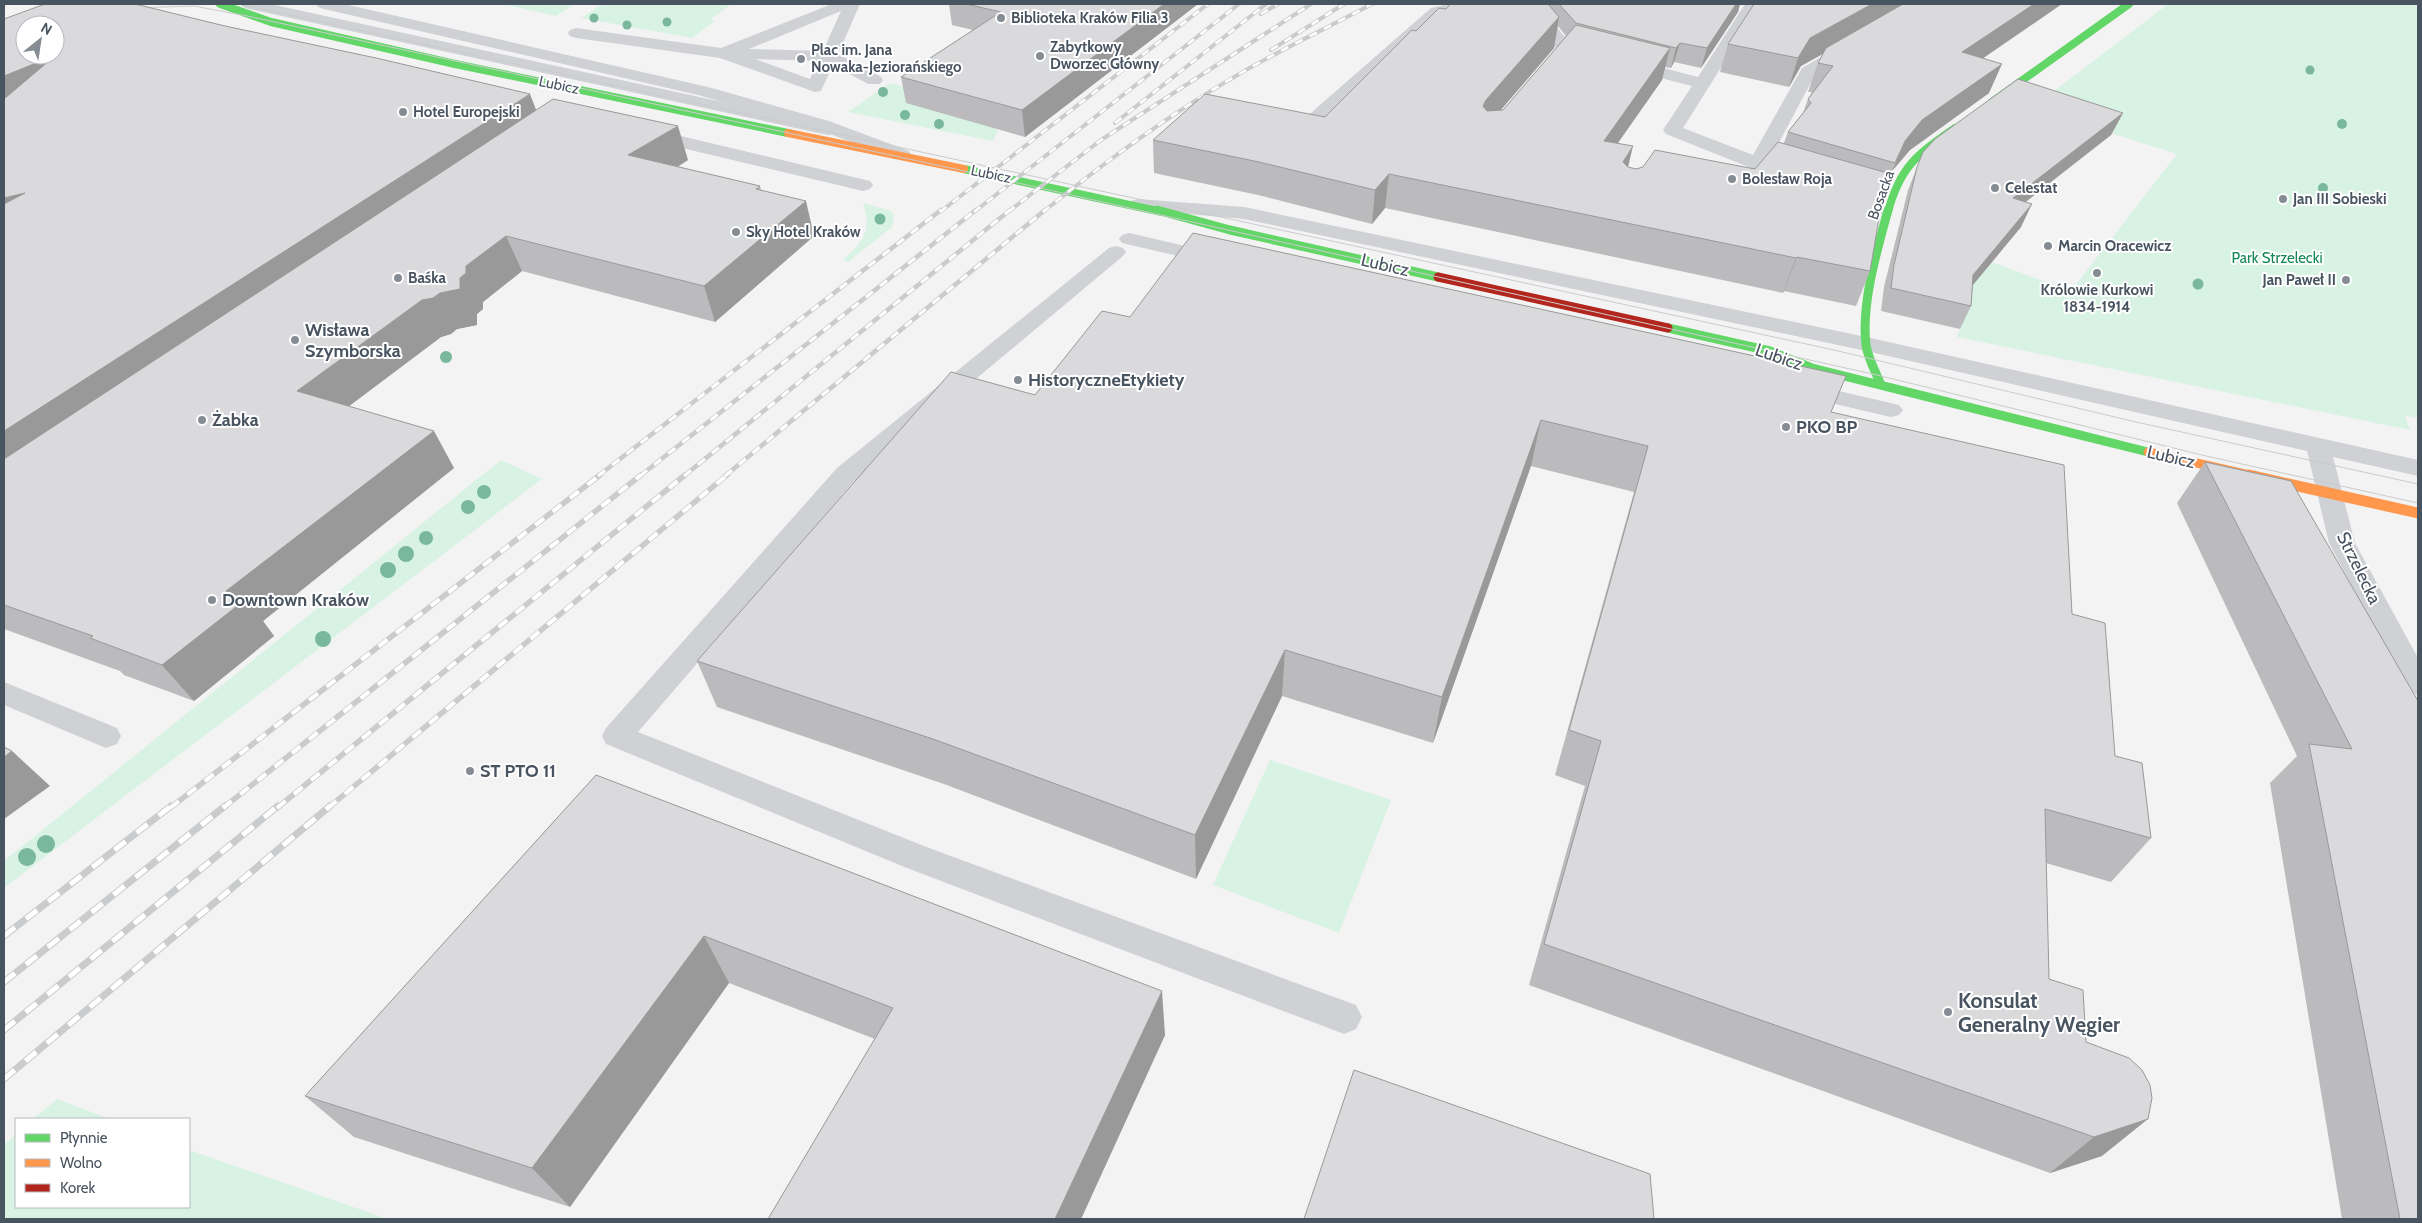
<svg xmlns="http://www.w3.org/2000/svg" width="2422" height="1223" viewBox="0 0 2422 1223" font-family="Cabin,sans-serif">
	<rect width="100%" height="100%" fill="#f4f3f3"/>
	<path fill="#d8f2e4" d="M 503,4 L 575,4 L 556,16 Z
		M 611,4 L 731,4 L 710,20 L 715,21 L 692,38 L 581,18 L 601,5 L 608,6 Z
		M 2168,4 L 2418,4 L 2418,418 L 2405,416 L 2410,430 L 1957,337 L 1960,329 L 1917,235 L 2071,291 L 2177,154 L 2032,108 Z
		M 890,83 L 913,89 L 994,128 L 998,131 L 993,141 L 848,112 Z
		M 863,203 L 891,211 L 894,215 L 892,227 L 848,262 L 843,260 C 864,240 872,232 863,203 Z
		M 501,460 L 542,479 L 4,888 L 4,861 Z
		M 1270,760 L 1391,800 L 1339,933 L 1213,885 Z
		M 57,1099 L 110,1119 L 33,1119 Z
		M 16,1134 L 16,1207 L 189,1207 L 189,1150 L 388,1219 L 4,1219 L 4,1145 Z"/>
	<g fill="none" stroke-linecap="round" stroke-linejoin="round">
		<path fill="#cfd1d4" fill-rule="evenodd" d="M 241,4 L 270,4 L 828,125 L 834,126 L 837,130 L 834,134 L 828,135 L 249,9 L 243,7 Z
			M 1450,4 L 1456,6 L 1458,9 L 1456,12 L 1442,15 L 1316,127 L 1304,127 L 1301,123 L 1304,119 L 1431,8 Z
			M 1745,4 L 1761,4 L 1683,128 L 1753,155 L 1802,68 L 1842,45 L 1854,45 L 1856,49 L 1854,53 L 1815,75 L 1769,161 L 1803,172 L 1806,176 L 1803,180 L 1796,182 L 1751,168 L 1666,134 L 1663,130 L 1692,86 L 1559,52 L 1542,30 L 1518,24 L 1516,21 L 1518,18 L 1524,16 L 1554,24 L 1571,44 L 1698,77 Z
			M 1129,233 L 1224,255 L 1227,259 L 1224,263 L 1217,265 L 1122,243 L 1119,239 L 1122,235 Z
			M 1116,246 L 1123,248 L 1126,252 L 1123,256 L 855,480 L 638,732 L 929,848 L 1356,1005 L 1362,1017 L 1356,1029 L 1344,1034 L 907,868 L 606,744 L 602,736 L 606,728 L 837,468 L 1109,248 Z
			M 1800,382 L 1899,405 L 1903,410 L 1899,415 L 1891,417 L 1792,394 L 1788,389 L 1792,384 Z"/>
		<path fill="#cfd1d4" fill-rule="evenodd" d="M 316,4 L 344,4 L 708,87 L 829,121 L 909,151 L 911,155 L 909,159 L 895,159 L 817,129 L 698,95 L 324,9 L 318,7 Z
			M 832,4 L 860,4 L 838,54 L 880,76 L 883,80 L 880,84 L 868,84 L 833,65 L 821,91 L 815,92 L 720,58 L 576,38 L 570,36 L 568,33 L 570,30 L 576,28 L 721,48 ZM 841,11 L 823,51 L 749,49 ZM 755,59 L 818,61 L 810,79 Z
			M 647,128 L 870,181 L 873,185 L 870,189 L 863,191 L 640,138 L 638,134 L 640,130 Z
			M 1138,199 L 1244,207 L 1866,337 L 2418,460 L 2418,476 L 2333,457 L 2355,543 L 2418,658 L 2418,695 L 2408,692 L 2329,543 L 2307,451 L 1866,351 L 1244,219 L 1131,209 L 1128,205 L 1131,201 Z
			M 4,682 L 117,728 L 121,736 L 117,744 L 106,748 L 4,705 Z"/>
		<path stroke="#63d668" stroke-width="8" d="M 220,4 L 271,22 L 455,64 L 788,133
			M 1992,102 L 2129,4
			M 964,169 L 1162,212
			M 1888,212 C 1900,166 1918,154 1955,128"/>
		<path stroke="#63d668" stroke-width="9" d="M 1157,210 L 1230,230 L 1438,277
			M 1668,328 L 1770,351 L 1812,368 L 2148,452
			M 1881,385 C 1876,372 1868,359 1866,345 C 1861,304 1877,250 1888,210"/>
		<path stroke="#ff974d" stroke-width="8" d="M 788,133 L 964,169"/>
		<path stroke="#ff974d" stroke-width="9" d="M 2148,452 L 2254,476"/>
		<path stroke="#ff974d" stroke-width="11" d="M 2249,475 L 2418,513"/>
		<path stroke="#b3261e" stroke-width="9" d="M 1438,277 L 1668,328"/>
		<path stroke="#cacbcd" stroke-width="1" d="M 239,4 L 1834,350 L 2136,422 L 2418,484
			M 131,8 L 194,6 L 247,16 L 955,169 L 1877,375 L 2206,456 L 2418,503"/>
		<defs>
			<path id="rail-far3" d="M 1261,14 L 1278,4
				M 1271,50 L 1344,4
				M 1115,123 L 1266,4
				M 940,212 L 1208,4
				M 974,212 L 1239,4
				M 1008,212 L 1101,140 L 1311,4
				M 1043,212 C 1106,161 1171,113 1241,73 C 1284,48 1329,27 1372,4"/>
			<path id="rail-far2" d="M 598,476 L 941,210
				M 640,476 L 976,210
				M 684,476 L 1010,210
				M 725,476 L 1045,210"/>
			<path id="rail-far1" d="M 170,808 L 600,475
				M 223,808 L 641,475
				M 277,808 L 685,475
				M 328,808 L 727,475"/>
			<path id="rail" d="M 4,936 L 171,806
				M 4,982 L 225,806
				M 4,1030 L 278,806
				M 4,1079 L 330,806"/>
		</defs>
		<use href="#rail-far3" stroke="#cacbcd" stroke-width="4"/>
		<use href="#rail-far2" stroke="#cacbcd" stroke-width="4.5"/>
		<use href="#rail-far1" stroke="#cacbcd" stroke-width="5.5"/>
		<use href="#rail" stroke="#cacbcd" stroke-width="7"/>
		<use href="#rail-far3" stroke="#fff" stroke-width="2.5" stroke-dasharray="8" stroke-linecap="butt"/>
		<use href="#rail-far2" stroke="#fff" stroke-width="3" stroke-dasharray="9" stroke-linecap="butt"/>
		<use href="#rail-far1" stroke="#fff" stroke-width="4" stroke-dasharray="11" stroke-linecap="butt"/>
		<use href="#rail" stroke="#fff" stroke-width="5" stroke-dasharray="14" stroke-linecap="butt"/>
	</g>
	<g fill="#79b89d">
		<circle cx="594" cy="18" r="4.5"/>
		<circle cx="667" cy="22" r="4.5"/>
		<circle cx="627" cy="25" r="4.5"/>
		<circle cx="2310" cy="70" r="4.5"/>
		<circle cx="883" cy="92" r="5"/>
		<circle cx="905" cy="115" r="5"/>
		<circle cx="939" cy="124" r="5"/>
		<circle cx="2342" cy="124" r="5"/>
		<circle cx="2323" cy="188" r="5"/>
		<circle cx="880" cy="219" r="5.5"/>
		<circle cx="2198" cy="284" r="5.5"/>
		<circle cx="2140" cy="291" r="5.5"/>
		<circle cx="446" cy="357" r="6"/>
		<circle cx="484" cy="492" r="7"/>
		<circle cx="468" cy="507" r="7"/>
		<circle cx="426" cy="538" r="7"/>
		<circle cx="406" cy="554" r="8"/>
		<circle cx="388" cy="570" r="8"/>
		<circle cx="323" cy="639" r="8"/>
		<circle cx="46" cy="844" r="9"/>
		<circle cx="27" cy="857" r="9"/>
	</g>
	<path fill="#bbbbbd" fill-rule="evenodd" d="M 949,4 L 1198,4 L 1025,137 L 906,103 L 901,77 L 973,30 L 952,25 Z
		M 1451,4 L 1740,4 L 1738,12 L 1701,68 L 1674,62 L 1671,68 L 1665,67 L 1662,80 L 1618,143 L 1628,167 L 1636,169 L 1755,169 L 1784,143 L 1788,132 L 1803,113 L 1808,99 L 1812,92 L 1808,92 L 1818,63 L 1823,54 L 1801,66 L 1789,87 L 1720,72 L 1728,44 L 1983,58 L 1989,93 L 1910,150 L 1892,171 L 1878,224 L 1870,271 L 1856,306 L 1784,291 L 1783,293 L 1385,208 L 1372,224 L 1258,195 L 1154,173 L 1153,140 L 1325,117 L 1416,31 L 1446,9 ZM 1558,26 L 1566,36 L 1503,110 L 1500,111 L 1554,48 Z
		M 4,19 L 537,110 L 688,160 L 678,167 L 760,186 L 761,190 L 814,236 L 715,322 L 522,271 L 483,302 L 483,309 L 477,314 L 477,325 L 457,329 L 451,334 L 441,337 L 349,406 L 454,468 L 263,621 L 274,636 L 194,701 L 124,675 L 120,671 L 4,629 Z
		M 2123,113 L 2111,135 L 2026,202 L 2021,227 L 1973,285 L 1971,306 L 1960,329 L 1881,311 L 1884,287 L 1908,190 L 1923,152 Z
		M 1130,317 L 1831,412 L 2072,614 L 2115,756 L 2151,838 L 2111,882 L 2046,863 L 2049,979 L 2086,1042 L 2102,1156 L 2050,1173 L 1529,985 L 1585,786 L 1555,775 L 1634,492 L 1531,466 L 1433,743 L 1282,696 L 1196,879 L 944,784 L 717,707 L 697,661 L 1035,395 Z
		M 2205,462 L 2418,701 L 2418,1219 L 2342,1219 L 2270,783 L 2297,756 L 2177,503 Z
		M 596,775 L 1165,1035 L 1081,1219 L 768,1219 L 875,1039 L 729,983 L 570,1207 L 354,1137 L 305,1096 Z"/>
	<path fill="#99999a" d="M 1164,4 L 1198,4 L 1025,137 L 1022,110 Z
		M 1736,4 L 1740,4 L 1738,12 L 1701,68 L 1707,48 Z
		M 1872,4 L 1911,4 L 1801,66 L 1789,87 L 1798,58 L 1810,38 Z
		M 2034,4 L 2062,4 L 1950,81 L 1962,52 Z
		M 1559,17 L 1554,48 L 1481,133 L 1483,106 L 1486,100 Z
		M 1680,43 L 1674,62 L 1671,68 L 1676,48 Z
		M 1670,48 L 1662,80 L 1596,174 L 1604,141 Z
		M 56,55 L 4,118 L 4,76 Z
		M 2002,64 L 1989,93 L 1910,150 L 1892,171 L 1883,193 L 1905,141 L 1922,120 Z
		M 530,94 L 543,128 L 4,489 L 4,431 Z
		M 2123,113 L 2111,135 L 2002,220 L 2013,198 Z
		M 678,126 L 688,160 L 639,189 L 628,155 Z
		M 1633,146 L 1625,180 L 1623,162 Z
		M 1389,174 L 1385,208 L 1372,224 L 1375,190 Z
		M 25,193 L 4,238 L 4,198 Z
		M 806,201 L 814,236 L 715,322 L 704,286 Z
		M 2032,204 L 2021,227 L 1962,298 L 1973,275 Z
		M 506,236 L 522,271 L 483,302 L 483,309 L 477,314 L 477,325 L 457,329 L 451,334 L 441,337 L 320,428 L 297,391 L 422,300 L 466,266 Z
		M 1797,257 L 1784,291 L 1783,293 L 1796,258 Z
		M 1541,420 L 1531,466 L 1433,743 L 1442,697 Z
		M 434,431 L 454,468 L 263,621 L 274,636 L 194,701 L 162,665 L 226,591 Z
		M 1285,650 L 1282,696 L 1196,879 L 1195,835 Z
		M 12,751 L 50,786 L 4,819 L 4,757 Z
		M 704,936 L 729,983 L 570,1207 L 532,1168 Z
		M 1162,991 L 1165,1035 L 1081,1219 L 1055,1219 Z
		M 2148,1119 L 2102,1156 L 2050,1173 L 2094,1137 Z"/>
	<path fill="#dadadc" stroke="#99999a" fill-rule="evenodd" d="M 45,4 L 135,4 L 225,26 L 376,58 L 530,94 L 4,431 L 4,204 L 25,193 L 4,198 L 4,99 L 56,55 L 4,76 L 4,19 ZM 25,25 L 55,25 L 55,55 L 25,55 Z
		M 966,4 L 1164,4 L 1022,110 L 901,77 L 1001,12 Z
		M 1451,4 L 1548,4 L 1559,17 L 1486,100 L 1483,106 L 1487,111 L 1503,110 L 1576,25 L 1670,48 L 1604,141 L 1633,146 L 1623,162 L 1628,167 L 1636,169 L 1643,167 L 1655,150 L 1755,169 L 1778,142 L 1891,174 L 1878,224 L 1870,271 L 1797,257 L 1796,258 L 1389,174 L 1375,190 L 1259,162 L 1153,140 L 1205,94 L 1325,117 L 1412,30 L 1416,31 L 1439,8 L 1446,9 Z
		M 1559,4 L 1736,4 L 1707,48 L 1680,43 L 1676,48 L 1576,23 Z
		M 1754,4 L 1872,4 L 1810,38 L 1798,58 L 1728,44 Z
		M 1903,4 L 2034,4 L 1962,52 L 2002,64 L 1922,120 L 1905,141 L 1895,163 L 1788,132 L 1811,103 L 1808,99 L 1833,66 L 1818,63 L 1826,48 Z
		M 2018,79 L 2123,113 L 2013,198 L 2032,204 L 1973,275 L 1971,306 L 1891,288 L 1894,265 L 1917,167 L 1923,152 L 1935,139 Z
		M 553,99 L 678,126 L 628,155 L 760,186 L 756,189 L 806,201 L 704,286 L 506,236 L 466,266 L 466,273 L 460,278 L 460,289 L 440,293 L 433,298 L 422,300 L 297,391 L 434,431 L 226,591 L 246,599 L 162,665 L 90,638 L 93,636 L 4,605 L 4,459 Z
		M 1193,233 L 1846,376 L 1831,412 L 2064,465 L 2072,614 L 2105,623 L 2115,756 L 2142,763 L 2151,838 L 2045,809 L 2049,979 L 2083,990 L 2086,1042 L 2129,1058 L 2142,1070 L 2150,1085 L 2152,1098 L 2148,1119 L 2094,1137 L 1544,944 L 1601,741 L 1569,730 L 1648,446 L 1541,420 L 1442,697 L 1285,650 L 1195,835 L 933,739 L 697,661 L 951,372 L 1035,395 L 1102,311 L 1130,317 Z
		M 2205,462 L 2291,481 L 2418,701 L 2418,1219 L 2400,1219 L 2309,744 L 2352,749 Z
		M 4,747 L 12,751 L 4,757 Z
		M 596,775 L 1162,991 L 1055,1219 L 768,1219 L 893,1008 L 704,936 L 532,1168 L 305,1096 Z
		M 1354,1070 L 1650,1174 L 1654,1219 L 1304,1219 Z"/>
	<g fill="#858c94" stroke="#fff" stroke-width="2">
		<circle cx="1001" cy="18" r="5"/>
		<circle cx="1040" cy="56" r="5"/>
		<circle cx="801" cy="59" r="5"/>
		<circle cx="403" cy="112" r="5"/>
		<circle cx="1732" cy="179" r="5"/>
		<circle cx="1995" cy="188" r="5"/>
		<circle cx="2283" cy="199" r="5"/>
		<circle cx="736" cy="232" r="5"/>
		<circle cx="2048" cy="246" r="5"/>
		<circle cx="2097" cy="273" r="5"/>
		<circle cx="398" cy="278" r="5"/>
		<circle cx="2346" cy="280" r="5"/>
		<circle cx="295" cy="340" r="5"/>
		<circle cx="1018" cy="380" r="5"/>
		<circle cx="202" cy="420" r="5"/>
		<circle cx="1786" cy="427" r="5"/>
		<circle cx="212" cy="600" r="5"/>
		<circle cx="470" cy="771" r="5"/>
		<circle cx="1948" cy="1012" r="5"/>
	</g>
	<g text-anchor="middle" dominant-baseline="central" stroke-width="4" stroke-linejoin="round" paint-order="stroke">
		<g font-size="15" font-weight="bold" fill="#495461" stroke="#fff" text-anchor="start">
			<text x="1011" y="18">Biblioteka Kraków Filia 3</text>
			<text x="1050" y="47">Zabytkowy<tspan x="1050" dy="17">Dworzec Główny</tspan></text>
			<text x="811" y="50">Plac im. Jana<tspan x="811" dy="17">Nowaka-Jeziorańskiego</tspan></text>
			<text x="413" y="112">Hotel Europejski</text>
			<text x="1742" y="179">Bolesław Roja</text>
			<text x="2005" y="188">Celestat</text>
			<text x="2293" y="199">Jan III Sobieski</text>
			<text x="746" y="232">Sky Hotel Kraków</text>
			<text x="2058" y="246">Marcin Oracewicz</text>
			<text x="408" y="278">Baśka</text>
			<text x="2336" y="280" text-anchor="end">Jan Paweł II</text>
			<text x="2097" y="290" text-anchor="middle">Królowie Kurkowi<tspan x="2097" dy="17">1834-1914</tspan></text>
		</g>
		<g font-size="15" fill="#495461" stroke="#fff">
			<text transform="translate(559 85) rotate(12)">Lubicz</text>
			<text transform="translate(991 174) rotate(12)">Lubicz</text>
			<text transform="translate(1881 195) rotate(-70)">Bosacka</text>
		</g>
		<g font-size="15" fill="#158757" stroke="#fff">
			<text x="2277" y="258">Park Strzelecki</text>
		</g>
		<g font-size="18" fill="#495461" stroke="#fff">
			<text transform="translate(1385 265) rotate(13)">Lubicz</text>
			<text transform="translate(1779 357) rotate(19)">Lubicz</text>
			<text transform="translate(2171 457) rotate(13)">Lubicz</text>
			<text transform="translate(2359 568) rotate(64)">Strzelecka</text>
		</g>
		<g font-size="18" font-weight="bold" fill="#495461" stroke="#fff" text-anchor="start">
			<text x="305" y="330">Wisława<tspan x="305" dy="21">Szymborska</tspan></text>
			<text x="1028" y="380">HistoryczneEtykiety</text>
			<text x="212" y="420">Żabka</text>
			<text x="1796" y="427">PKO BP</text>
			<text x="222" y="600">Downtown Kraków</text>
			<text x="480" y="771">ST PTO 11</text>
		</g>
		<g font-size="21" font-weight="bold" fill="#495461" stroke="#fff" text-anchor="start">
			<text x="1958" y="1000">Konsulat<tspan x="1958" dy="24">Generalny Węgier</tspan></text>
		</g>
	</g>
	<rect width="2422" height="1223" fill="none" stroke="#495461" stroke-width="10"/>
	<rect x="15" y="1118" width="175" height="90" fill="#ffffff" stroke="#b6bbc0"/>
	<rect x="25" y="1134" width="25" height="8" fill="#63d668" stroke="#b6bbc0"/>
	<text x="60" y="1143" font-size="15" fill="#495461">Płynnie</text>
	<rect x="25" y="1159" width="25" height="8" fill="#ff974d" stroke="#b6bbc0"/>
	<text x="60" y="1168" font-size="15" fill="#495461">Wolno</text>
	<rect x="25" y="1184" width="25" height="8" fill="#b3261e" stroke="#b6bbc0"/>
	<text x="60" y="1193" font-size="15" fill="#495461">Korek</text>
	<g transform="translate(40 40) rotate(30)"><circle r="24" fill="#ffffff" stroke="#b6bbc0"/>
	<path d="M0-4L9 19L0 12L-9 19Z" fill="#858c94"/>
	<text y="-8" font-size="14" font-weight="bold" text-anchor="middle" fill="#495461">N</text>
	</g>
</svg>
